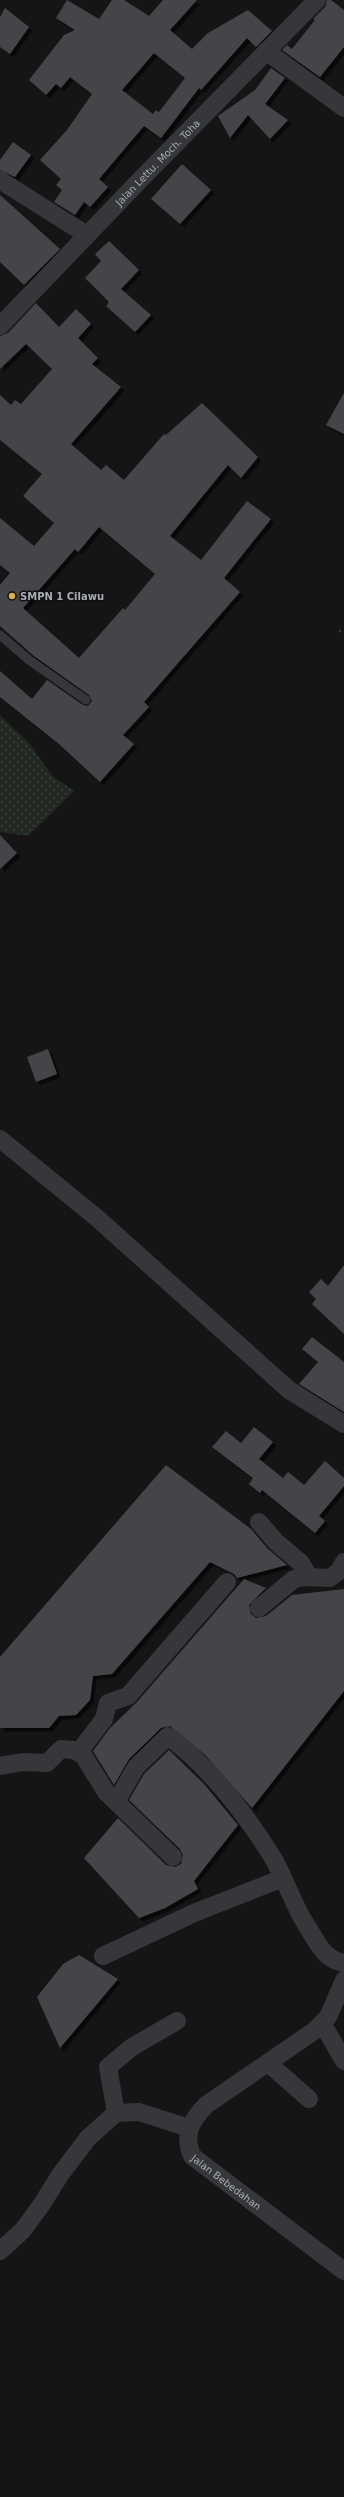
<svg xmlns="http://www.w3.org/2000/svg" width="344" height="2497" viewBox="0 0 344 2497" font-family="'DejaVu Sans',sans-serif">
	<defs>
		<pattern id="grass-dots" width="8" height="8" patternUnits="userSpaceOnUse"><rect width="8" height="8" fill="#222822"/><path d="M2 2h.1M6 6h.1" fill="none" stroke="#3f4440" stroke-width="1.8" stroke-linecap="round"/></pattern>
		<filter id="shadow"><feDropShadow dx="3.5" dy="3.5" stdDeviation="0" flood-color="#0009"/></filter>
	</defs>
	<rect width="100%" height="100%" fill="#151516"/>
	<path fill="url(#grass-dots)" d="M 0,715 L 30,744 L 52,776 L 74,791 L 28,836 L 0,832 Z"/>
	<path fill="#444549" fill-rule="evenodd" filter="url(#shadow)" d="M 67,0 L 99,19 L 112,0 L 124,0 L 149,16 L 163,0 L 197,0 L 170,30 L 192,49 L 208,33 L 248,10 L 272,31 L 256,47 L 247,38 L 201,90 L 199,88 L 161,138 L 144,126 L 99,179 L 108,187 L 90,207 L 84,202 L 75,215 L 54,202 L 62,190 L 56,185 L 61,179 L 40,160 L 67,130 L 92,94 L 70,77 L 61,88 L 56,84 L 46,95 L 29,80 L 64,35 L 75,30 L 56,18 ZM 154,53 L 185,78 L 159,112 L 156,110 L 153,114 L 122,90 Z
		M 327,0 L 331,0 L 344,10 L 344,47 L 320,77 L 282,50 L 287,45 L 292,49 L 315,20 L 313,19 L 325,7 Z
		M 5,8 L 29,27 L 10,54 L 0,47 L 0,17 Z
		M 271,68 L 285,78 L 265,104 L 288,120 L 270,139 L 248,115 L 230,138 L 218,116 L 255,90 Z
		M 13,142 L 31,155 L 15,177 L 0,170 L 0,160 Z
		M 182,164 L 211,190 L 180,224 L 151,199 Z
		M 0,195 L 60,249 L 24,285 L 0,262 Z
		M 109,241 L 139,270 L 121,289 L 151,315 L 135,332 L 106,306 L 109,302 L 85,278 L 101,261 L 95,254 Z
		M 36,303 L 59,327 L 76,309 L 91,324 L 78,338 L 98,358 L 92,364 L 121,387 L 71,444 L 101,470 L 106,465 L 124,480 L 164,434 L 166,435 L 202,403 L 258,457 L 241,478 L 228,465 L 170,536 L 201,560 L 247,501 L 271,519 L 224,578 L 240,592 L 144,702 L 149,707 L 123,735 L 134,744 L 100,782 L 59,744 L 0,697 L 0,671 L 32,699 L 47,680 L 83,705 L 88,706 L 92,701 L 89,695 L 34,656 L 0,626 L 0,585 L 10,573 L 0,565 L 0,518 L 34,546 L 54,523 L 23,496 L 42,474 L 0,440 L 0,395 L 11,405 L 15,400 L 21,404 L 52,369 L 26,344 L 0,369 L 0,336 L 8,333 ZM 99,527 L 155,574 L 125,610 L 123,608 L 79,658 L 23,608 L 75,549 L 78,552 Z
		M 344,393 L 344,434 L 326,425 Z
		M 0,835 L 17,853 L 0,869 Z
		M 48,1049 L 57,1074 L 36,1082 L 27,1057 Z
		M 344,1265 L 344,1334 L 312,1304 L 316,1299 L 309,1292 L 321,1279 L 328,1286 Z
		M 312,1337 L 344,1362 L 344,1412 L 299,1384 L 318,1362 L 302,1349 Z
		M 254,1427 L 273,1442 L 259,1459 L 283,1478 L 288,1472 L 304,1485 L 325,1461 L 344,1478 L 344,1486 L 319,1516 L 325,1521 L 315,1533 L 262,1490 L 260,1493 L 249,1484 L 253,1478 L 212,1447 L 226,1431 L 241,1443 Z
		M 166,1465 L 251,1529 L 268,1549 L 287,1565 L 237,1578 L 234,1574 L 210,1562 L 112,1674 L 93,1676 L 90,1700 L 76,1715 L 59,1716 L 49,1728 L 0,1728 L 0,1657 Z
		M 244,1579 L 266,1588 L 249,1605 L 251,1614 L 256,1618 L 266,1616 L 292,1595 L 344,1589 L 344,1691 L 252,1808 L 205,1755 L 170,1726 L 161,1728 L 129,1759 L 114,1785 L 93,1751 L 110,1728 L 136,1703 Z
		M 169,1750 L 204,1784 L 238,1825 L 194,1881 L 198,1889 L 165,1908 L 139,1918 L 84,1858 L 118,1818 L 166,1865 L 175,1867 L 181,1864 L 183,1855 L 180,1849 L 129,1800 L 144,1774 Z
		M 79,1955 L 118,1979 L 60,2048 L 37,1997 L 63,1964 Z"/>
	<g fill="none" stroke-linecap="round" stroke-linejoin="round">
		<path stroke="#3c3e42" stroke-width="2.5" stroke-dasharray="2 3" stroke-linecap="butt" d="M 339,631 L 344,632"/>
		<path stroke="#36373b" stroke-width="9" d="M 0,635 L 29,660 L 86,700"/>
		<g stroke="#36373b" stroke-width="18">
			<path d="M 266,51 L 344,108"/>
			<path d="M 0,180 L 87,235"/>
			<path id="s1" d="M 0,326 L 140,180 L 317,0"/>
			<path d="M 0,1139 L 97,1218 L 289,1390 L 344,1424"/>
			<path d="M 259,1522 L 276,1542 L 301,1563 L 309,1577"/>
			<path d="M 259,1608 L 294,1579 L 305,1577 L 330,1578 L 339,1571 L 344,1562"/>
			<path d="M 79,1752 L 104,1719 L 108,1703 L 128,1696 L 227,1582"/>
			<path d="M 0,1766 L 23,1762 L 47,1763 L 61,1749 L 73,1750 L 83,1755 L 106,1792 L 173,1857"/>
			<path d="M 116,1802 L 136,1767 L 168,1736 C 209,1767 246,1814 273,1858 C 286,1880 293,1905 307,1926 C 317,1942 324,1960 344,1963"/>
			<path d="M 103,1956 L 194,1913 L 283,1878"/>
			<path id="s2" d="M 344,1980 L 328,2017 L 314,2031 L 206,2105 C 191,2121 183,2134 192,2156 L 344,2271"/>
			<path d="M 322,2023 L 344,2061"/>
			<path d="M 268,2063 L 309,2099"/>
			<path d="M 116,2113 L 108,2067 L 132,2047 L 177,2021"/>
			<path d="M 0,2251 L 23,2230 L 42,2204 L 60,2175 L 88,2138 L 116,2113 L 139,2112 L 189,2128"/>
		</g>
	</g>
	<circle fill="#dab049" stroke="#101011" stroke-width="1.5" cx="12" cy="596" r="4"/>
	<g text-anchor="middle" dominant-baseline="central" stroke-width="3" stroke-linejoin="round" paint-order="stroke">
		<g font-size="10" fill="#a8acb5" stroke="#101011">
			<text stroke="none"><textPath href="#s1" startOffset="227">Jalan Lettu. Moch. Toha</textPath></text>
			<text stroke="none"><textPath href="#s2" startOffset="291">Jalan Bebedahan</textPath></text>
		</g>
		<g font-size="10" font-weight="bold" fill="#a8acb5" stroke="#101011" text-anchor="start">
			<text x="20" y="596">SMPN 1 Cilawu</text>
		</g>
	</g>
</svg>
